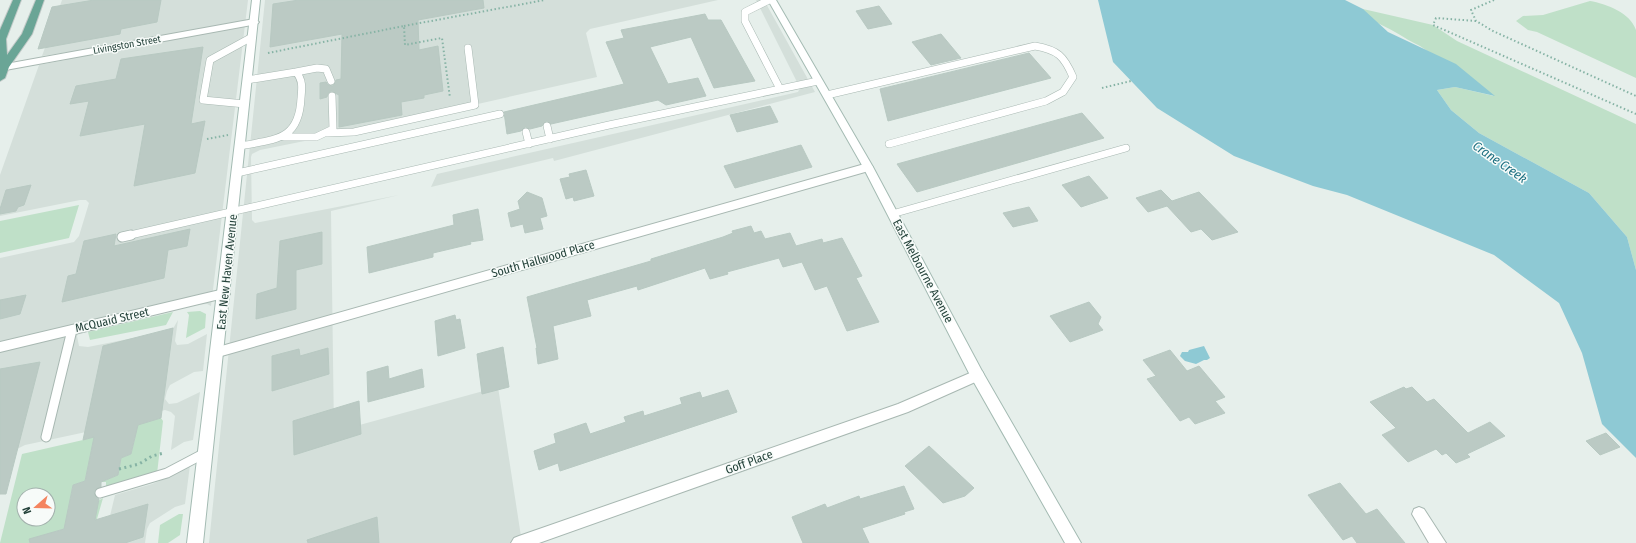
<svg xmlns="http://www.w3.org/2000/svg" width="1636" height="543" viewBox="0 0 1636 543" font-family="'Fira Sans Condensed',sans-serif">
	<rect width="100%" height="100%" fill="#e6efeb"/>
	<path fill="#d4dfda" d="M 62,0 L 248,0 L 211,306 L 207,304 L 191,305 L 80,331 L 77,336 L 79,346 L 88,347 L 168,331 L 174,327 L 178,320 L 175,341 L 177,345 L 188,344 L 207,334 L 203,371 L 194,372 L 170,385 L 167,391 L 165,399 L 169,404 L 177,403 L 200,392 L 193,440 L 184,442 L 171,450 L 175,416 L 171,412 L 165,410 L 86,432 L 25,445 L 17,449 L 10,457 L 0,495 L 0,258 L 74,242 L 79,236 L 89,203 L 86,200 L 80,200 L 0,216 L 0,175 L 39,65 L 66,60 L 68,52 L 42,56 Z
		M 265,0 L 718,0 L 590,29 L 586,33 L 597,77 L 389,124 L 260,150 L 252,154 L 251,157 L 252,220 L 255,223 L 399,195 L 331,211 L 334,432 L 498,387 L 522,543 L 209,543 Z
		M 756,0 L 764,0 L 815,92 L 554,161 L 553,158 L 431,187 L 437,174 L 798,92 L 800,88 Z
		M 190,465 L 185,504 L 175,507 L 150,523 L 147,529 L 145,543 L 108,543 L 110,516 L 115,495 L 152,484 L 162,480 L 167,475 Z"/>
	<path fill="#bfe0c8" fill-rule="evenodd" d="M 1590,1 C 1606,4 1630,12 1636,30 C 1636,40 1636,67 1636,78 L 1537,32 L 1528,30 L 1516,21 L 1523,16 L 1543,15 Z
		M 1363,9 L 1433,25 L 1457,41 L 1636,124 L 1636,270 L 1627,237 L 1589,193 L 1479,133 L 1451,110 L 1437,90 L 1455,87 L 1494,96 L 1420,46 C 1411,42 1404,37 1395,32 C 1382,24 1368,20 1356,12 Z
		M 79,205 L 69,238 L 0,253 L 0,221 Z
		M 200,311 L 206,314 L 205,328 L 186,338 L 189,315 L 187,312 Z
		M 173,312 L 166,325 L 90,340 L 88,332 Z
		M 161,418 L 163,421 L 157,474 L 106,489 L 106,482 L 101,482 L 118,475 L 121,458 L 131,454 L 135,438 L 93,443 L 85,481 L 73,485 L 68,510 L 98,501 L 103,498 L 97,519 L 54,532 L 51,543 L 0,543 L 22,454 L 83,440 ZM 24,495 L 48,495 L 48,519 L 24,519 Z
		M 179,514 L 183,514 L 180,535 L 168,543 L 158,543 L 160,525 Z"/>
	<path fill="#8ec9d4" d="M 1098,0 L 1345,0 L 1363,9 L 1388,32 L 1456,64 L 1495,96 L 1455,87 L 1437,90 L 1451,110 L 1479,133 L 1589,193 L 1627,237 L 1636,270 L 1636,458 L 1602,424 L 1582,353 L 1559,303 L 1494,255 L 1347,195 L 1313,186 L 1234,156 L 1157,108 L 1113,62 Z
		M 1204,346 L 1210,358 L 1207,360 L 1204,360 L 1196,364 L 1185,361 L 1180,356 L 1182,352 L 1188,352 L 1189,350 Z"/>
	<path fill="#bbcac4" stroke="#b8c9c2" d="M 94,0 L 161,0 L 157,22 L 121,29 L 120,34 L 38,49 L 52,7 Z
		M 299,0 L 483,0 L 484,8 L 418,20 L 419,50 L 438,46 L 443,91 L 424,95 L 424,98 L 401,102 L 402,115 L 339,127 L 339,95 L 331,91 L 328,93 L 327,97 L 320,99 L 320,83 L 326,82 L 328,85 L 333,86 L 336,80 L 341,79 L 342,34 L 270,47 L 273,4 Z
		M 879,6 L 892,24 L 868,29 L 856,11 Z
		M 705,14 L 708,20 L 721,20 L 755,81 L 714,88 L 691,37 L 650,47 L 668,84 L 698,78 L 706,96 L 666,105 L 658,100 L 551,124 L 546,121 L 542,126 L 530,129 L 525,127 L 521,131 L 507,134 L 504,112 L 624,84 L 606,42 L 624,38 L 621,30 Z
		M 941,34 L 961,58 L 931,65 L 912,42 Z
		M 203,47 L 191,124 L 205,121 L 195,173 L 134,186 L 145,124 L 80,136 L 89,101 L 70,104 L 76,86 L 116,79 L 121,59 Z
		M 1029,53 L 1051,78 L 888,121 L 880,89 Z
		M 770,106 L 778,122 L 737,132 L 730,115 Z
		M 1082,113 L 1104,138 L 917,192 L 897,164 Z
		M 801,145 L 812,167 L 735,188 L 724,166 Z
		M 586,170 L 594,196 L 574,201 L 573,197 L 566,199 L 560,179 L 570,177 L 569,174 Z
		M 1089,176 L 1108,198 L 1081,207 L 1062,185 Z
		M 31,185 L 24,205 L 18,207 L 16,211 L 0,214 L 0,209 L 6,190 Z
		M 1161,190 L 1172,201 L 1199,192 L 1238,232 L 1212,240 L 1201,229 L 1191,232 L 1167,206 L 1148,212 L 1136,198 Z
		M 527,192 L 542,198 L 547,216 L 540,218 L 543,229 L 525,233 L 523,224 L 511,227 L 508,213 L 520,209 L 518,201 Z
		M 1029,207 L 1038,221 L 1013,227 L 1003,213 Z
		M 478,209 L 483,240 L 470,242 L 471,244 L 433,253 L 433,257 L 369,273 L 367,247 L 454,225 L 453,215 Z
		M 751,226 L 754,233 L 761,231 L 765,239 L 790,233 L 796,246 L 822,239 L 823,243 L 842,238 L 862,276 L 856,278 L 879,322 L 847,331 L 827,286 L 815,290 L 802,262 L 783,267 L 779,258 L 727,272 L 728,274 L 710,279 L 705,268 L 638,290 L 637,286 L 587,300 L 591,316 L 553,326 L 558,359 L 538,364 L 536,348 L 537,348 L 527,297 L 651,261 L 651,259 L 723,237 L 733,233 L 732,231 Z
		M 190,229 L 187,246 L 168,250 L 164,278 L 62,302 L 68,276 L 76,274 L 84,241 L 116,234 L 114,246 Z
		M 322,232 L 322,264 L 296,270 L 296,309 L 256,319 L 257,294 L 277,288 L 280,241 Z
		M 26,295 L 20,314 L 0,319 L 0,300 Z
		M 1089,302 L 1101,317 L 1098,324 L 1103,330 L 1070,342 L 1050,316 Z
		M 455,315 L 456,320 L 460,319 L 465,348 L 438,356 L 435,321 Z
		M 173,328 L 161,418 L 138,425 L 131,454 L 121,458 L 118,475 L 101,482 L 101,487 L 96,489 L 94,492 L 96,497 L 99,499 L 95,520 L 148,504 L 143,537 L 125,543 L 30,543 L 29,539 L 64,529 L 73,485 L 85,481 L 94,437 L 83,440 L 103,346 Z
		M 503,347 L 509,387 L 482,394 L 477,354 Z
		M 328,348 L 329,374 L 272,391 L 272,356 L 299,349 L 300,356 Z
		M 1170,350 L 1187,371 L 1199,366 L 1225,397 L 1215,401 L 1225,413 L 1195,424 L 1189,417 L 1180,421 L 1147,379 L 1156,376 L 1143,360 Z
		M 40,362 L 6,494 L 0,494 L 0,369 Z
		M 388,366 L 389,379 L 422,369 L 424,387 L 368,402 L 367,372 Z
		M 1404,387 L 1406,389 L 1412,387 L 1427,402 L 1434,399 L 1468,433 L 1490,422 L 1505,436 L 1467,454 L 1470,457 L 1456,463 L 1446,453 L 1442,455 L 1436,449 L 1408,462 L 1382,435 L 1396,428 L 1370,402 Z
		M 728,390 L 737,412 L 560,471 L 558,463 L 539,470 L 534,451 L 556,443 L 554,434 L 586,423 L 590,434 L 626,422 L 624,417 L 643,411 L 644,416 L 682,404 L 680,398 L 700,392 L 702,398 Z
		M 359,401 L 361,434 L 294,455 L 293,421 Z
		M 1606,433 L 1620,447 L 1600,455 L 1586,441 Z
		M 929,446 L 974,488 L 965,496 L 943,503 L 905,466 Z
		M 1340,483 L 1366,514 L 1377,509 L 1405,543 L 1357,543 L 1352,536 L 1343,540 L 1308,495 Z
		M 904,486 L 914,509 L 904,512 L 905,514 L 862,528 L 869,543 L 803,543 L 792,517 L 825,504 L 827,508 L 859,496 L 860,499 Z
		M 377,517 L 379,543 L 308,543 L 307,540 Z"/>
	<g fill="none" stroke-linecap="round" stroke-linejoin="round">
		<defs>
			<path id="lane-far1" d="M 769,0 L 745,12 L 745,21 L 780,89
				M 296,72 L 317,68 L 326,69 L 331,81
				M 827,95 L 1035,46 C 1058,50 1064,56 1073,77 L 1063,92 L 1046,101 L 889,144
				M 245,104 L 203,100 L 210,60 L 252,37
				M 547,126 L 550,139
				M 526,132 L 529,144
				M 328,133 L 354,132 L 475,105 L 468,48
				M 284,137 L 316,137 L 333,129 L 332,96
				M 241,146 C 275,139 299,141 301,98 C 302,88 303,80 296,72 L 247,80
				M 237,173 L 500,114
				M 892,214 L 1126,148
				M 126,236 L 609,125 L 818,81"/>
			<path id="lane" d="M 122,237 L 131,235
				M 46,437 L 72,330
				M 100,493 L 167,473 L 205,453"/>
			<path id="street" d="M 254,19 L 259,22 L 257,24 L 0,71 L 0,65 Z
				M 868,163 L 873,167 L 872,170 L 218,357 L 213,356 L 212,352 L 213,348 L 218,347 Z
				M 224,289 L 228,291 L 230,294 L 228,297 L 0,352 L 0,342 Z
				M 977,370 L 982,371 L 984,375 L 982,379 L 908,412 L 539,543 L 511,543 L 514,538 L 519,536 L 898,404 Z
				M 1419,507 L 1424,509 L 1446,543 L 1429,543 L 1412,514 L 1414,509 Z"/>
			<path id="secondary" d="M 252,0 L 260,0 L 203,543 L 187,543 Z
				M 768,0 L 776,0 L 873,167 L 982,371 L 1081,543 L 1065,543 L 972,379 L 863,167 Z"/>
			<path id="primary" d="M 13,0 L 21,0 L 6,39 L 7,55 L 22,34 L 36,0 L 44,0 L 32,34 L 9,67 L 5,78 L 0,81 L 0,30 Z"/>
		</defs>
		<use href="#lane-far1" stroke="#a8b8b2" stroke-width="8"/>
		<use href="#lane" stroke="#a8b8b2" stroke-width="11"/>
		<use href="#street" stroke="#a8b8b2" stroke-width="2"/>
		<use href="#secondary" stroke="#a4bbb3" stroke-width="2"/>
		<use href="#primary" stroke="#c2cac8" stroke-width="2"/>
		<path stroke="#86b3a5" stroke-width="2" stroke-dasharray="1.5 2.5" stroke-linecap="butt" d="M 1494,0 L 1471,10 L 1476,21 L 1493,31 L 1636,96
			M 1476,21 L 1436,18 L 1433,25 L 1636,114
			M 404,26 L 545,0
			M 268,53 L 404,26 L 405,45 L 442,38 L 450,98
			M 1102,88 L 1131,81
			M 207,139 L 228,135"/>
		<path stroke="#86b3a5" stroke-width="3" stroke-dasharray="2 3.5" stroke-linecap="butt" d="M 119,469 L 139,464 L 152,456 L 164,453"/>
		<use href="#lane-far1" stroke="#fff" stroke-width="7"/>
		<use href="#lane" stroke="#fff" stroke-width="9"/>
		<use href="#street" fill="#fff" fill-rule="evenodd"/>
		<use href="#secondary" fill="#fff" fill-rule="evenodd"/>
		<use href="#primary" fill="#6aa596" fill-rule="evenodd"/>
	</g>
	<g text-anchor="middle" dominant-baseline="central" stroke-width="3" stroke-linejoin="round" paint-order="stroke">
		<g font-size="10" fill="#24423a" stroke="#f7fbf9">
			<text transform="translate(127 45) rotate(-10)">Livingston Street</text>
		</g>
		<g font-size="12" fill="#24423a" stroke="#f7fbf9">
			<text transform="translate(543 259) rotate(-16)">South Hallwood Place</text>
			<text transform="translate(923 271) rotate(62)">East Melbourne Avenue</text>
			<text transform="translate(227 272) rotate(-84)">East New Haven Avenue</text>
			<text transform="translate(112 320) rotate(-13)">McQuaid Street</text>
			<text transform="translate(749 462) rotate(-20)">Goff Place</text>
		</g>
		<g font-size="13" font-style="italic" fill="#1c6f80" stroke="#f7fbf9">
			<text transform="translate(1500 162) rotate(35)">Crane Creek</text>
		</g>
	</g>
	<g transform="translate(36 507) rotate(250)"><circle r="19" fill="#f7fbf9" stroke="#a3b1ad"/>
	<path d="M0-3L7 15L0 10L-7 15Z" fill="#f4845f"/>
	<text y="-6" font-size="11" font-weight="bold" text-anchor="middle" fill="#24423a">N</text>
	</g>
</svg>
